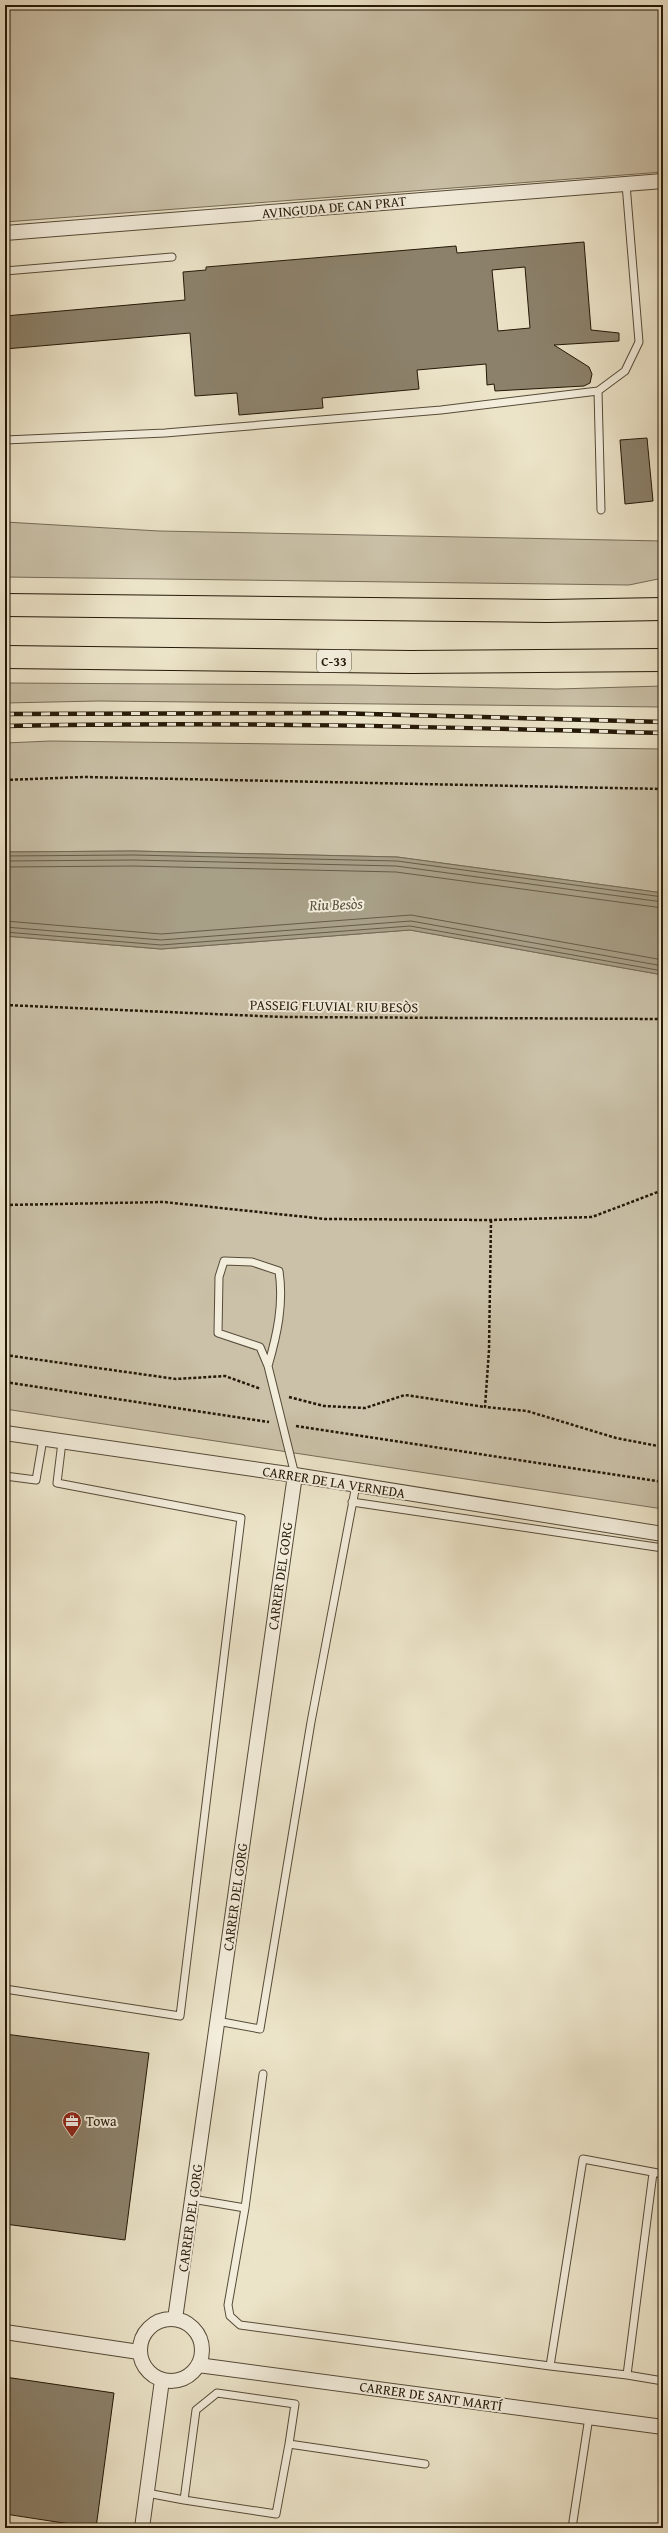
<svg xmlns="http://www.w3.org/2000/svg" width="668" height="2533" viewBox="0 0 668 2533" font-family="'Gentium Book Plus',serif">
	<rect width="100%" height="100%" fill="#ece4c9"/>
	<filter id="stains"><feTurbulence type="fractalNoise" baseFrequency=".005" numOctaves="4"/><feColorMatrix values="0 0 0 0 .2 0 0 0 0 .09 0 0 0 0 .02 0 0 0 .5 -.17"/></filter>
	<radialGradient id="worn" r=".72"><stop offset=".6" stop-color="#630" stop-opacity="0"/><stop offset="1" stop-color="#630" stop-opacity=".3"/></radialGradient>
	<path fill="#cac1a8" stroke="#776c58" d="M 5,5 L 663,5 L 663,172 L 5,222 Z
		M 5,522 L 159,531 L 663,541 L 663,578 L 629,585 L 5,577 Z
		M 5,683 L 354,685 L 557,689 L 663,686 L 663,707 L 99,701 L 5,703 Z
		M 51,741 L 663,749 L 663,893 L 397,857 L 133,851 L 5,852 L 5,743 Z
		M 410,930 L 663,975 L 663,1509 L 5,1409 L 5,936 L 161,949 Z"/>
	<path fill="#a89f87" stroke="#736954" d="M 133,851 L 397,857 L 663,893 L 663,975 L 410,930 L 161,949 L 5,936 L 5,852 Z"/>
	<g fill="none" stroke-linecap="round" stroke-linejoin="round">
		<path stroke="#665c47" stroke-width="1" d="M 5,856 L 133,855 L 397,861 L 663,897
			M 5,861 L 133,860 L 396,866 L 663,902
			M 5,867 L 133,866 L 396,872 L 663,908
			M 5,921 L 161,934 L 411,915 L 663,960
			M 5,927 L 161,940 L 411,921 L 663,966
			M 5,932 L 161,945 L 410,926 L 663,971"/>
	</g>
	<path fill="#8c826c" stroke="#241807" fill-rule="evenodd" d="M 584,242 L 591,330 L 619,333 L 619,341 L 554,345 L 589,367 L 592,374 L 590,383 L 584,386 L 495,391 L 494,384 L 487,385 L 486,364 L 417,370 L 419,389 L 322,398 L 323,408 L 239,415 L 237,393 L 195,396 L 190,333 L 5,349 L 5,316 L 185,300 L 183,272 L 206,270 L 206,267 L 456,246 L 457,253 ZM 525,267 L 530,328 L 498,331 L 492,270 Z
		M 647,438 L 653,501 L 625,504 L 620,440 Z
		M 5,2034 L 149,2053 L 125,2240 L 5,2224 Z
		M 5,2377 L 114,2393 L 96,2528 L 5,2514 Z"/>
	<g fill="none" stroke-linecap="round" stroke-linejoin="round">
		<defs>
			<path id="service" d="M 5,271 L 172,257
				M 598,391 L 601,510
				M 5,440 L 165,433 L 441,410 L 598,391 L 625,371 L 639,342 L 626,184
				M 268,1366 C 277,1335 284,1304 279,1271 L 252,1262 L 224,1261 L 219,1277 L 218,1333 L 260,1347 L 268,1366 L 295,1475
				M 5,1476 L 36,1480 L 43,1439
				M 352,1502 L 663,1548
				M 5,1989 L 180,2016 L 241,1518 L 57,1483 L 62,1442
				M 217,2021 L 260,2029 L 311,1722 L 356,1485
				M 663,2174 L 583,2159 L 550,2366 L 627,2375 L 663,2381
				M 192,2199 L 245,2208 L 263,2074
				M 245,2208 L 228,2305 L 230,2316 L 240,2325 L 550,2366
				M 627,2375 L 653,2173
				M 147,2493 L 184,2500 L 196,2410 L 217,2393 L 295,2404 L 289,2444 L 425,2464
				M 184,2500 L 276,2514 L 289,2444
				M 572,2528 L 589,2417"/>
			<path id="minor" d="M 5,233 L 663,181
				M 5,1433 L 295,1475 L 663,1534
				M140 2350a31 31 0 1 1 62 0a31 31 0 1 1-62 0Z
				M 175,2319 L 295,1475
				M 5,2332 L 139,2352
				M 198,2365 L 663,2427
				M 142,2528 L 162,2380"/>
			<path id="motorway" d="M 5,605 L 547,611 L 663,609
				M 5,657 L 411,662 L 663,660"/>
		</defs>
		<use href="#service" stroke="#564b38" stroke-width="9"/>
		<use href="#minor" stroke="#564b38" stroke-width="16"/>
		<use href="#motorway" stroke="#241807" stroke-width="24"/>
		<path stroke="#241807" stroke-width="2.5" stroke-dasharray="3 2" stroke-linecap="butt" d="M 5,780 L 84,777 L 663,789
			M 5,1005 L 283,1017 L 663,1019
			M 5,1205 L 164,1202 L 325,1219 L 491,1220 L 592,1217 L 663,1190
			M 491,1220 L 489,1350 L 485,1407 L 527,1411 L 616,1438 L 663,1447
			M 5,1355 L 176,1379 L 225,1376 L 261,1389
			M 5,1382 L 269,1422
			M 289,1397 L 324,1406 L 365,1408 L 405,1395 L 485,1407
			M 296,1426 L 663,1482"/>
		<use href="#service" stroke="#f3eddc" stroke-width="7"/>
		<use href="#minor" stroke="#f3eddc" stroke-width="14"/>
		<use href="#motorway" stroke="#ece4c9" stroke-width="22"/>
		<defs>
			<path id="rail" d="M 5,714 L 331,713 L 663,722
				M 5,726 C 224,721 444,727 663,733"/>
		</defs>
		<use href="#rail" stroke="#241807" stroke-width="4.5"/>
		<use href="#rail" stroke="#f3eddc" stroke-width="3" stroke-dasharray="9" stroke-linecap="butt"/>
	</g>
	<defs>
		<symbol id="office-pin" viewBox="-11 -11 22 30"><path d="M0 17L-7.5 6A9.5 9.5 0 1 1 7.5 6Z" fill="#8f2418" stroke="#f3eddc"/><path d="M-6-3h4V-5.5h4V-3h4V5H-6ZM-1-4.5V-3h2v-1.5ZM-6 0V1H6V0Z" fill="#fff"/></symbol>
	</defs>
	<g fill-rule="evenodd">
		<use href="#office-pin" x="61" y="2110" width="22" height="30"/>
	</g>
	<g text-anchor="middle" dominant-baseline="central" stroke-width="4" stroke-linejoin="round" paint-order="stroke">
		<rect fill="#f3eddc" stroke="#625847" stroke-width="1" x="317" y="650" width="34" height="22" rx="3"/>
		<g font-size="13" font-weight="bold" fill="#241807">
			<text x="334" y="661">C-33</text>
		</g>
		<g font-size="14" fill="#241807" stroke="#f3eddc">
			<text transform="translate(334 207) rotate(-5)">AVINGUDA DE CAN PRAT</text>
			<text transform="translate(334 1006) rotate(1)">PASSEIG FLUVIAL RIU BESÒS</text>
			<text transform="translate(334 1482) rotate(9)">CARRER DE LA VERNEDA</text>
			<text transform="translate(280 1576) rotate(-82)">CARRER DEL GORG</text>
			<text transform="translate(235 1897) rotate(-82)">CARRER DEL GORG</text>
			<text transform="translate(190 2218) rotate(-82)">CARRER DEL GORG</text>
			<text transform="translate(431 2396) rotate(8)">CARRER DE SANT MARTÍ</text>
		</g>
		<g font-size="14" fill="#241807" stroke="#f3eddc" text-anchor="start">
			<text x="86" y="2121">Towa</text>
		</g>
		<g font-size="15" font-style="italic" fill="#594e3a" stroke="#f3eddc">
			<text transform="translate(336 904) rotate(-2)">Riu Besòs</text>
		</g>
	</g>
	<rect width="668" height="2533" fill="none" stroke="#ece4c9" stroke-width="20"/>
	<rect x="6" y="6" width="656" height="2521" fill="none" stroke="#241807" stroke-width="2"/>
	<rect x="10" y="10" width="648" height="2513" fill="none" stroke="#241807"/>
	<rect width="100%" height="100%" filter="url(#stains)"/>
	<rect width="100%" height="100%" fill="url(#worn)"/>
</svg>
